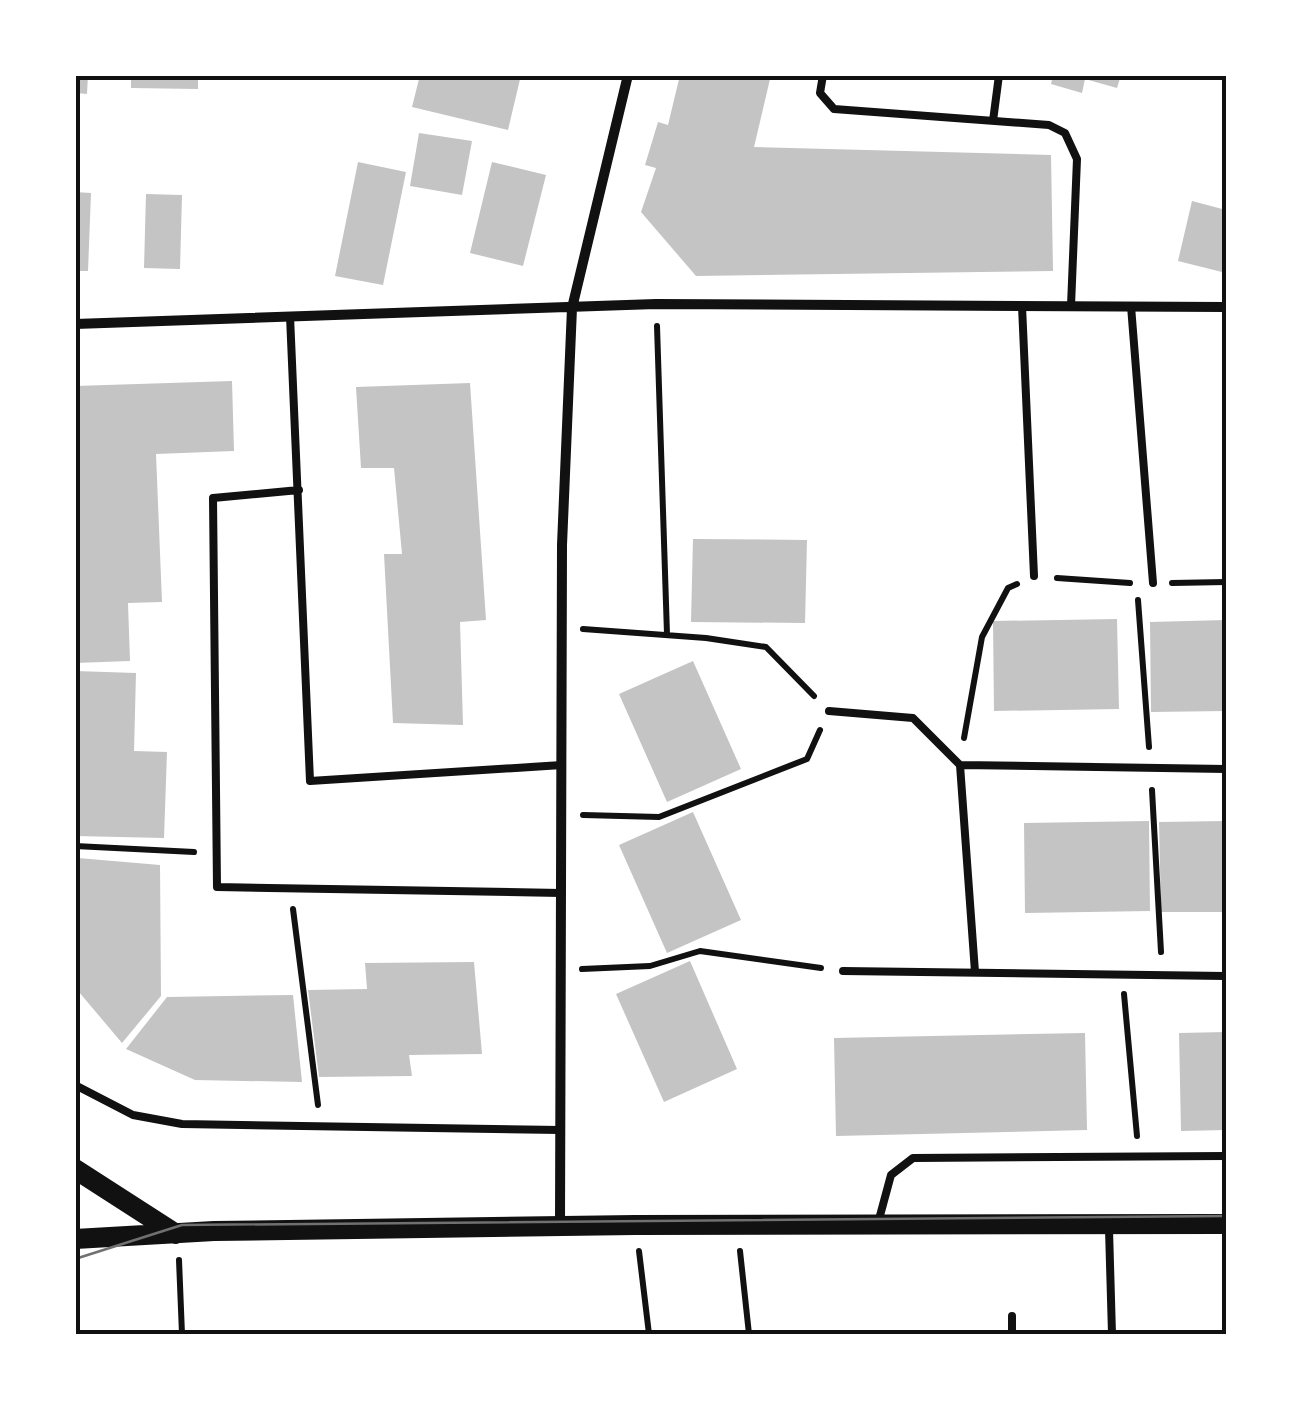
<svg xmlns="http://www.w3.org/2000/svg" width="1301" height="1409" viewBox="0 0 1301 1409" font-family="Karla,sans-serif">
	<rect width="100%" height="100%" fill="#fff"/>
	<path fill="#c4c4c4" d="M 75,75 L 88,75 L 87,94 L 75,93 Z
		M 131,75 L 198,75 L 198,89 L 131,88 Z
		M 420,75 L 521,75 L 508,130 L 412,107 Z
		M 680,75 L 771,75 L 754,147 L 1051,155 L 1053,271 L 696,276 L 641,212 L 656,168 L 645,165 L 658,122 L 668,125 Z
		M 1053,75 L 1121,75 L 1117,88 L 1085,79 L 1082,93 L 1051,84 Z
		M 419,133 L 472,141 L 462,195 L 410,186 Z
		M 358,162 L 406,172 L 383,285 L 335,276 Z
		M 492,162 L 546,175 L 523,266 L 470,253 Z
		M 75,192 L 91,193 L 88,271 L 75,271 Z
		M 146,194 L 182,195 L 180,269 L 144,268 Z
		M 1192,201 L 1226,210 L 1226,273 L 1178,261 Z
		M 232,381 L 234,451 L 156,454 L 162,602 L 128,603 L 130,661 L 75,663 L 75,386 Z
		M 470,383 L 486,620 L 460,622 L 463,725 L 393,723 L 384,554 L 402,554 L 394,468 L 361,468 L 356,387 Z
		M 693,539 L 807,540 L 805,623 L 691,622 Z
		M 1117,619 L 1119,709 L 994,711 L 993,621 Z
		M 1226,620 L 1226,711 L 1151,712 L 1150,622 Z
		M 693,661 L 741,769 L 667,802 L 619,694 Z
		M 75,671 L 136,673 L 134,751 L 167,752 L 164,838 L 75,836 Z
		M 693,812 L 741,920 L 667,953 L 619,845 Z
		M 1149,821 L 1150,911 L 1025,913 L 1024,823 Z
		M 1226,821 L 1226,912 L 1161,912 L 1159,822 Z
		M 78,858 L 160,865 L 161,996 L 122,1043 L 79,992 Z
		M 690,961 L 737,1069 L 664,1102 L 616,994 Z
		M 474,962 L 482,1054 L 409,1055 L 412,1076 L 319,1077 L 308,990 L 367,989 L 365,963 Z
		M 293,995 L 302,1082 L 195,1080 L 126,1049 L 167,997 Z
		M 1226,1032 L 1226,1130 L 1181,1131 L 1179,1033 Z
		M 1085,1033 L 1087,1130 L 836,1136 L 834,1038 Z"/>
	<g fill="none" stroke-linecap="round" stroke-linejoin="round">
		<path stroke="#111" stroke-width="6" d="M 657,326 L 667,634
			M 1057,578 L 1130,583
			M 1172,583 L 1226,582
			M 1138,600 L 1149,747
			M 583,629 L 706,638 L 766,647 L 814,696
			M 964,738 L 982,637 L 1008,588 L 1017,584
			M 1152,790 L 1161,952
			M 583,815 L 659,817 L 807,759 L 820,730
			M 75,846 L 194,852
			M 293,909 L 318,1105
			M 582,969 L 650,966 L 700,951 L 821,968
			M 1124,994 L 1137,1136
			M 639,1251 L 649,1334
			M 740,1251 L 749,1334
			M 179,1260 L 182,1334"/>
		<path stroke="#111" stroke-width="8" d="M 823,75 L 820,93 L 834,109 L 1049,125 L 1065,133 L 1077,159 L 1071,306
			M 993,121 L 999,75
			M 1022,306 L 1034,576
			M 1131,306 L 1153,583
			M 290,316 L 310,781 L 562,765
			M 299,490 L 213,498 L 217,887 L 561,893
			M 829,711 L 913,718 L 960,765
			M 843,971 L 1226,976
			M 975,972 L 960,765 L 1226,769
			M 75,1085 L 133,1115 L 182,1124 L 560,1130
			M 878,1223 L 891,1175 L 913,1158 L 1226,1156
			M 1109,1229 L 1112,1334
			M 1012,1316 L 1012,1334"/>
		<path stroke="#111" stroke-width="10" d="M 75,324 L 656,304 L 1226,307
			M 560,1226 L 562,545 L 572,308 L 628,75"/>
		<path stroke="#111" stroke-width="20" d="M 75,1169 L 176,1234
			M 75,1239 L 214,1231 L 635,1225 L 1226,1224"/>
		<path stroke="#707070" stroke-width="2.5" d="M 75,1259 L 182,1225 L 1226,1216"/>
	</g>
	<rect width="1301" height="1409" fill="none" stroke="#ffffff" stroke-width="155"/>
	<rect x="78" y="78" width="1146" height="1254" fill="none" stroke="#111" stroke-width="4"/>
</svg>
